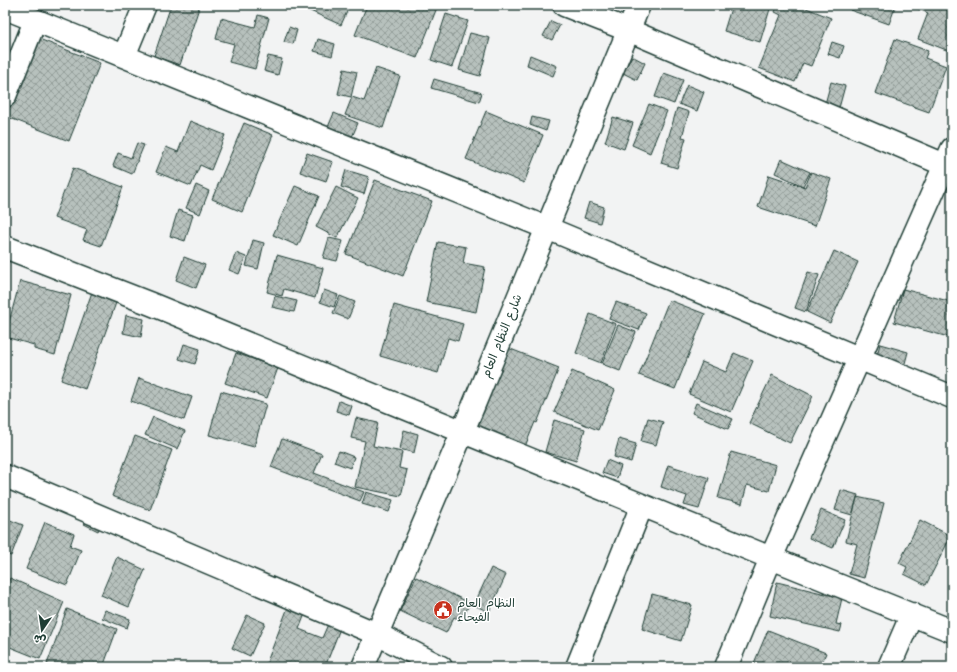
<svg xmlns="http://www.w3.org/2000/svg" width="957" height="672" viewBox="0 0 957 672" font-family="Kalam,'Playpen Sans Arabic',sans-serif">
	<defs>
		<pattern id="building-cross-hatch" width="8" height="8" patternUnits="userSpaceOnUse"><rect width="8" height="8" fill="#b7c1bd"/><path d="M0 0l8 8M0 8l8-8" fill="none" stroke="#949e9a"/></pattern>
	</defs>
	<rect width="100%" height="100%" fill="#f2f3f3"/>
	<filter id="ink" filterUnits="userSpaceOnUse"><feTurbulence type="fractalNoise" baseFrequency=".025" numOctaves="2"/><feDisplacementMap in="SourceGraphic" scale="8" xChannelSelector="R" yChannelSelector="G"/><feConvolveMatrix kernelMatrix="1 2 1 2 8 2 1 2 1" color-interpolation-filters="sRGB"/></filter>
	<g filter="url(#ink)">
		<path fill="url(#building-cross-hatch)" stroke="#1f3d34" d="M 171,5 L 200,5 L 180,65 L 154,56 Z
			M 297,5 L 350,5 L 341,25 Z
			M 367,5 L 438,5 L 417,58 L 355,35 Z
			M 732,5 L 756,5 L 770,9 L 760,42 L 724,31 Z
			M 778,5 L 799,5 L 831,18 L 811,66 L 803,63 L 795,82 L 759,68 L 781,15 L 775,12 Z
			M 852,5 L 896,5 L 889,24 L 850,10 Z
			M 917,5 L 952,5 L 952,44 L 949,51 L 918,39 L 928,13 L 916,8 Z
			M 446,14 L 468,21 L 452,67 L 431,60 Z
			M 258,15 L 269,18 L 255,69 L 229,62 L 234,44 L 216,39 L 221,18 L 255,27 Z
			M 551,21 L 560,25 L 552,40 L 543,36 Z
			M 289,27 L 297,30 L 293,44 L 284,42 Z
			M 470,33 L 490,38 L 480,76 L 459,70 Z
			M 34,37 L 100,63 L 69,141 L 5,116 L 5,108 Z
			M 318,39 L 335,44 L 332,56 L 314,51 Z
			M 895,39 L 928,51 L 925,58 L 946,66 L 929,112 L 875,93 Z
			M 832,42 L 844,46 L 840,58 L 828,54 Z
			M 530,55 L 557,66 L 553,76 L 527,65 Z
			M 268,56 L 282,59 L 278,75 L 264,71 Z
			M 632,56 L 645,63 L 637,80 L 623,73 Z
			M 376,68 L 400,76 L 383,128 L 345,115 L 352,97 L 364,101 Z
			M 344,69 L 357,72 L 351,97 L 338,94 Z
			M 664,73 L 683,80 L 674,104 L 655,97 Z
			M 434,79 L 482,93 L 479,102 L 431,88 Z
			M 831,82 L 845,86 L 839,108 L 825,104 Z
			M 687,85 L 704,92 L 697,111 L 679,104 Z
			M 649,104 L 667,111 L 650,153 L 632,145 Z
			M 677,108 L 689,112 L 682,137 L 686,138 L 677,168 L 661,163 Z
			M 486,111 L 543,135 L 524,183 L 466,159 Z
			M 334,113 L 358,123 L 352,137 L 328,127 Z
			M 532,117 L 549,121 L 546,131 L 530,125 Z
			M 613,117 L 633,123 L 624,149 L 605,142 Z
			M 190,121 L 225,135 L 211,170 L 200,165 L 191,186 L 156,172 L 166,147 L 178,152 Z
			M 244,123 L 273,135 L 242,212 L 212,199 Z
			M 137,143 L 144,145 L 132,174 L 113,166 L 118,153 L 131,158 Z
			M 307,153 L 333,162 L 326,181 L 300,172 Z
			M 781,159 L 810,172 L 803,186 L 775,173 Z
			M 73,168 L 123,187 L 101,246 L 83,240 L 87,230 L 54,218 Z
			M 346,170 L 369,177 L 364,194 L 341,187 Z
			M 811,172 L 831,179 L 815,226 L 758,207 L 769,175 L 805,187 Z
			M 375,180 L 432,201 L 403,276 L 346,254 Z
			M 196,185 L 209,191 L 200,214 L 186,208 Z
			M 295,186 L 319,196 L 298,246 L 273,235 Z
			M 336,187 L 358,198 L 337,238 L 316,227 Z
			M 589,202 L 604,207 L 600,223 L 584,218 Z
			M 178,210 L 193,215 L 185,241 L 170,236 Z
			M 329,238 L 343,241 L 337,261 L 323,258 Z
			M 253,240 L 264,243 L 258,269 L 246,266 Z
			M 438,242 L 466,247 L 463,263 L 485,267 L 476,312 L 426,302 Z
			M 834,251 L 858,262 L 830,323 L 807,312 Z
			M 236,253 L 246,257 L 239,274 L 229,270 Z
			M 277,255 L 323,268 L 315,298 L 284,289 L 282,296 L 267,292 Z
			M 184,257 L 205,265 L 196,288 L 176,280 Z
			M 808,272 L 819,275 L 806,312 L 795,308 Z
			M 20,281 L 71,295 L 55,355 L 34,349 L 34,345 L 5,337 Z
			M 903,289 L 952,302 L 952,338 L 894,322 Z
			M 324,290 L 338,295 L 334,307 L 320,302 Z
			M 92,292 L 117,300 L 85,389 L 61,380 Z
			M 275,296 L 297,301 L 294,312 L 272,307 Z
			M 340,296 L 355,302 L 348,319 L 333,313 Z
			M 669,300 L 705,314 L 675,389 L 639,375 Z
			M 616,302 L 646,313 L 639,330 L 609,319 Z
			M 394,305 L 463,324 L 458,341 L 448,338 L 438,373 L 380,356 Z
			M 590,314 L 616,324 L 601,363 L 576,353 Z
			M 126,315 L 144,319 L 141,337 L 123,333 Z
			M 618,325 L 636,332 L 620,371 L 602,364 Z
			M 184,344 L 200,349 L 195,364 L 179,359 Z
			M 880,344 L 908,352 L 904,367 L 876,359 Z
			M 503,346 L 559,368 L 537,423 L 535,422 L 524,449 L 476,429 L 485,406 Z
			M 236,353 L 278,368 L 267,398 L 225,383 Z
			M 734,353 L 753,361 L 731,412 L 689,394 L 702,362 L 726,372 Z
			M 572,371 L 615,390 L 598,430 L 554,412 Z
			M 772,375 L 813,396 L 790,443 L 749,423 Z
			M 139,378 L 192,397 L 184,420 L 131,401 Z
			M 221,391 L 266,404 L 254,447 L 209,435 Z
			M 339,401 L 352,406 L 349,415 L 336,411 Z
			M 696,403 L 733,419 L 728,429 L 692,413 Z
			M 153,417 L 185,431 L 177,449 L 145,435 Z
			M 356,418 L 378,423 L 373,446 L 402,452 L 399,468 L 407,470 L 401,496 L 355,487 L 365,441 L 351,438 Z
			M 648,418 L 663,422 L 656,445 L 641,441 Z
			M 554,420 L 585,429 L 576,461 L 545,452 Z
			M 404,430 L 418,434 L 414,453 L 400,449 Z
			M 135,436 L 172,450 L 150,510 L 112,496 Z
			M 282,439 L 322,454 L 314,473 L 364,492 L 360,501 L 271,467 Z
			M 619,439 L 636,444 L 631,462 L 614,457 Z
			M 339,451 L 354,457 L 350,468 L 334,462 Z
			M 731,452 L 776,465 L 769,491 L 747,485 L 742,504 L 718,498 Z
			M 607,460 L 621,466 L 617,478 L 602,473 Z
			M 668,465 L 709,478 L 699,509 L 684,505 L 687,496 L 661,487 Z
			M 841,490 L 858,495 L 852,515 L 835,510 Z
			M 366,492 L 393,500 L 389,512 L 362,504 Z
			M 857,497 L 884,503 L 864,578 L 849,574 L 857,544 L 846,541 Z
			M 821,510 L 845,520 L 833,548 L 809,538 Z
			M 89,513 L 104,519 L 98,531 L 84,524 Z
			M 5,518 L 23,525 L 11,556 L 5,554 Z
			M 920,520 L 951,536 L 926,585 L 904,574 L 907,567 L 899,563 Z
			M 45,522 L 74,534 L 70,546 L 81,550 L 67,585 L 26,569 Z
			M 117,557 L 145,570 L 129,607 L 101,595 Z
			M 491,568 L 506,575 L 489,612 L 474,605 Z
			M 416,577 L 470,603 L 461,621 L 454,617 L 446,633 L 400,611 Z
			M 10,578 L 64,602 L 40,659 L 5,645 L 5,590 Z
			M 777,582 L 842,598 L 836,624 L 842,625 L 840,632 L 770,616 Z
			M 652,594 L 692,605 L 681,641 L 642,629 Z
			M 290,602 L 307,609 L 299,629 L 322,638 L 329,622 L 341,626 L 325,667 L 265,667 Z
			M 67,609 L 117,629 L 103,667 L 88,667 L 79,664 L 78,667 L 46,667 Z
			M 105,610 L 130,619 L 127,628 L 102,618 Z
			M 247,615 L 265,623 L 250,656 L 232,648 Z
			M 768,630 L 826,653 L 820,667 L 764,667 L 754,663 Z"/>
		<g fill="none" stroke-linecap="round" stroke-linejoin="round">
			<defs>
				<path id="minor" d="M 564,5 L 628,30 L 952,168
					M 5,8 L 547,228 L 952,397
					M 124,56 L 145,5
					M 5,96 L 35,21
					M 5,247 L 151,304 L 771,558 L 952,631
					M 5,476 L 377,634 L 441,667
					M 577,667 L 642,505
					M 726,667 L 771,558 L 952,149
					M 889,667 L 912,614"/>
				<path id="tertiary" d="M 363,667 L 463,431 L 639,5"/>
			</defs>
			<use href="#minor" stroke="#1f3d34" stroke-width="25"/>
			<use href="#tertiary" stroke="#1f3d34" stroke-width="25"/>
			<use href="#minor" stroke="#fff" stroke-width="22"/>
			<use href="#tertiary" stroke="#fff" stroke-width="22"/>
		</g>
	</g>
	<defs>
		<symbol id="civic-disc" viewBox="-11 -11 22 22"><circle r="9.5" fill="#c8321e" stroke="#fff"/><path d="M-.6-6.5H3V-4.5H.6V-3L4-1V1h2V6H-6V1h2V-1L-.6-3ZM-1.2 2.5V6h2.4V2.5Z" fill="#fff"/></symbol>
	</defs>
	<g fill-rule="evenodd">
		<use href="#civic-disc" x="432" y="599" width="22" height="22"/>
	</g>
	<g text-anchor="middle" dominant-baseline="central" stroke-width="3" stroke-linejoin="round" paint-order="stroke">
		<g font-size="12" fill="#1f3d34" stroke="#fff">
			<text transform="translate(502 336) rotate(-68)">شارع النظام العام</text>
		</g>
		<g font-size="12" fill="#1f3d34" stroke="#fff" text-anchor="start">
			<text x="457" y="603">النظام العام<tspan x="457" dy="14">الفيحاء</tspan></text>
		</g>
	</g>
	<rect width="957" height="672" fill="none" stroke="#fff" stroke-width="20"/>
	<rect x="10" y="10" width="937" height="652" fill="none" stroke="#1f3d34" stroke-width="1.5" filter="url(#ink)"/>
	<g transform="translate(42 630) rotate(193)" stroke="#ffffff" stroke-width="3" paint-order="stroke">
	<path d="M0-3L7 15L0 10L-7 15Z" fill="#1f3d34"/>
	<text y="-6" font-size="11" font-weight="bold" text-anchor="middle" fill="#1f3d34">ش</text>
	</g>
</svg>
